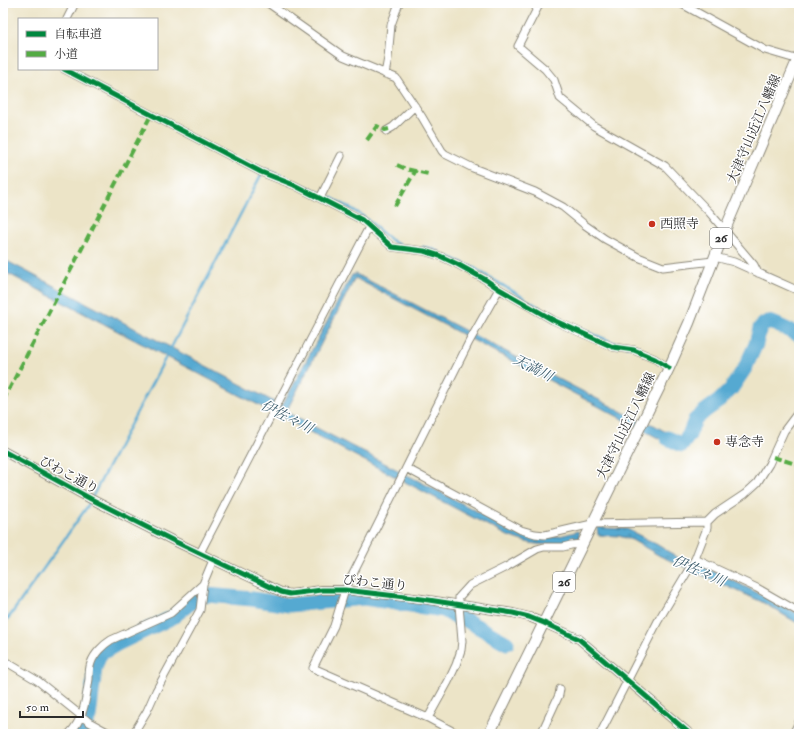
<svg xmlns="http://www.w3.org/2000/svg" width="802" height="737" viewBox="0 0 802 737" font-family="'IM FELL Double Pica','Noto Serif JP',serif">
	<defs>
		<pattern id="water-ripples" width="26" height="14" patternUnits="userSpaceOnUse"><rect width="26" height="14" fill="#55a9d1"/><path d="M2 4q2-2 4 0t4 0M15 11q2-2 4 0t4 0" fill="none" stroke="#478aaa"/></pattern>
	</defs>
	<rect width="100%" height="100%" fill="#fff"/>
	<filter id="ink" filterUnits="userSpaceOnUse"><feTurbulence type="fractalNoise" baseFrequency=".025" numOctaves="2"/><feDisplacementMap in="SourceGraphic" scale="8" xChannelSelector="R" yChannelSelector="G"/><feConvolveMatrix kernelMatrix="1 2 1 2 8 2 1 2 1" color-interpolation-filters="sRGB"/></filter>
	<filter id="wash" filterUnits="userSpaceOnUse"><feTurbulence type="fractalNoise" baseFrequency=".012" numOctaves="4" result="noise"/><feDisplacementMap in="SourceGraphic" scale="16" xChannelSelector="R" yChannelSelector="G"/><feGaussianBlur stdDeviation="0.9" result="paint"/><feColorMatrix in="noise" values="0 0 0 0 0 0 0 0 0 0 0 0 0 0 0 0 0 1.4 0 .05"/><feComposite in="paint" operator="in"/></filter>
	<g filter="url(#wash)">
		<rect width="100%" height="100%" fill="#ece4c7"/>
		<path fill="url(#water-ripples)" stroke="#406a7e" d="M 3,259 L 282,406 L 352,275 L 356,274 L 638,420 L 654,425 L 688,445 L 684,452 L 645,431 L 355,278 L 286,412 L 509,528 C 538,541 548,540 578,531 L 580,538 C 549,546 539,548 508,536 L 3,271 Z
			M 602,526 L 602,528 L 627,529 L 656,544 L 685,562 L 690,561 L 734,581 L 799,614 L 799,624 L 762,602 L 660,556 L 632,540 L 619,536 L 598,535 L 597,527 Z"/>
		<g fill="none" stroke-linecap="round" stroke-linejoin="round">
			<path stroke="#55a9d1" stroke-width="2.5" d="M 297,183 C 320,192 344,203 364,217 C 376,225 386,240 400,245
				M 423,247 L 429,248 L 439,252
				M 449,257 L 474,268 L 559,319
				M 580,329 L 620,345
				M 627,346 L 637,346
				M 170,350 L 264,169 L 282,176
				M 3,623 L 10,616 L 87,507 L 167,355"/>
			<path stroke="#55a9d1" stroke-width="15" d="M 667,438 L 682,445 L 689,435 L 695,420 L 705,411 L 719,401 L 731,389 L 745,368 L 756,344 L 760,328 L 764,324 L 768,322 L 775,324 L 799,335
				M 77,734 L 81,731 L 89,717 L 95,668 L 100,654 L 117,644 L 173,617 L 199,596 L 207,595 L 252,599 L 289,605 L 364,598 L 444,610 L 457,618 L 464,619 L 507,643"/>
		</g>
	</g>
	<g filter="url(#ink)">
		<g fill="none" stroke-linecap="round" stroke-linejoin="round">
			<defs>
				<path id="minor" d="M 268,3 L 343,56 L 396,78 L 422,117 L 442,151 L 445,154 L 473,168 L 535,192 L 550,200 L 563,207 L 585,225 L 605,239 L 638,257 L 663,267 L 713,261
					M 540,3 L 518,46 L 545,69 L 554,80 L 560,98 L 594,126 L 665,166 L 710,213 L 754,265 L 758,273
					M 680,3 L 765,50 L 799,60
					M 67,19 L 75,3
					M 64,69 L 261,172 L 294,185 L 362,220 L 392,247 L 424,251 L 440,256 L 457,264 L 486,280 L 499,289 L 553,320 L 613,347 L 634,350 L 655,359 L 669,368
					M 385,74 L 388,58 L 391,25 L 399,3
					M 386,131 L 393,127 L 415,106
					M 320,198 L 341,156
					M 715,257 L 734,262 L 799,291
					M 406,468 L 521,530 L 535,534 L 545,535 L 592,524 L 707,522
					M 200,553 L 369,227
					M 695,559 L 757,588 L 799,612
					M 3,660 L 38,681 L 89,722 L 111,734
					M 428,718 L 448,682 L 456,665 L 461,650 L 462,641 L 459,605 L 459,597 L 470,585 L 506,567 L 537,549 L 544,547 L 563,547 L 571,545 L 582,544
					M 799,722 L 795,730 L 795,732 L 799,734
					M 69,734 C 84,719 86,699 89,679 C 89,674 89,668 91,663 C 94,654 103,645 111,640 L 171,613 L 203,584
					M 133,734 L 147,711 L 156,691 L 200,610 L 203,584 L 213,560
					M 458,734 L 428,718 L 313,668 L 334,626 L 345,590 L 469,342 L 499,289
					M 541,734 L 559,695 L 560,689
					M 600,734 L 658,621 L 695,559 L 707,528 L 707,522 L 715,514 L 745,494 L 757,483 L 769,464 L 784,431 L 799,411"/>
				<path id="tertiary" d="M 3,451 L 91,499 L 176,542 L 281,592 L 290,594 L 322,590 L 345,590 L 422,599 L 513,613 L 529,617 L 544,623 L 579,639 L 690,734"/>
				<path id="primary" d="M 489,734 L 669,368 L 689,323 L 727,225 L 799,56"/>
			</defs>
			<use href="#minor" stroke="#8c8879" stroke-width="9"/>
			<use href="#tertiary" stroke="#8c8879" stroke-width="10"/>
			<use href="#primary" stroke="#8c8879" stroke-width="12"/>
			<use href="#minor" stroke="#fff" stroke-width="7"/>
			<use href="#tertiary" stroke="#fff" stroke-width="8"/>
			<use href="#primary" stroke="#fff" stroke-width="10"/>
			<path stroke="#54ab44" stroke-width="4" stroke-dasharray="8 4" stroke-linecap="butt" d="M 367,140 L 377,126 L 385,130 L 389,129
				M 397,165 L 406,169 L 428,174
				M 395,206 L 416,170
				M 3,401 L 151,115
				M 773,457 L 799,465"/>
			<defs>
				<path id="cycleway" d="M 64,69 L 261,172 L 294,185 L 362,220 L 392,247 L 424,251 L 440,256 L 457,264 L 486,280 L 499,289 L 553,320 L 613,347 L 634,350 L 655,359 L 669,368
					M 3,451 L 91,499 L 176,542 L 281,592 L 290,594 L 322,590 L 345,590 L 422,599 L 513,613 L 529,617 L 544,623 L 579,639 L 690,734"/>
			</defs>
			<use href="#cycleway" stroke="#fff" stroke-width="8"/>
			<use href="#cycleway" stroke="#00873e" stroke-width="5"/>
		</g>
	</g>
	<g fill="#c8321e" stroke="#fff" stroke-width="1.5">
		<circle cx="652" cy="224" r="4"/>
		<circle cx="717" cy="442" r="4"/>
	</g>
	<g text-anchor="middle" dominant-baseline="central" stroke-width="3" stroke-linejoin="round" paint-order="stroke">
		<g fill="#fff" stroke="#6b6b6b" stroke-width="1">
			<rect x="710" y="228" width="22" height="20" rx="3"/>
			<rect x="553" y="572" width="22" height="20" rx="3"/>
		</g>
		<g font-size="12" font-weight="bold" fill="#2b2b2b">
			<text x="721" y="238">26</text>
			<text x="564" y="582">26</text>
		</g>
		<g font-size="13" fill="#2b2b2b" stroke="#fff">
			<text transform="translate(754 129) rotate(-67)">大津守山近江八幡線</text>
			<text transform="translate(626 426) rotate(-64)">大津守山近江八幡線</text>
			<text transform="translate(69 475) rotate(28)">びわこ通り</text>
			<text transform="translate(375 583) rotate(6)">びわこ通り</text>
		</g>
		<g font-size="13" fill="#2b2b2b" stroke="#fff" text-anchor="start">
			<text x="660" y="224">西照寺</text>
			<text x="725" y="442">専念寺</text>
		</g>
		<g font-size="14" font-style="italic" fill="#3c5d6d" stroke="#fff">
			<text transform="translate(533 368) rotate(27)">天満川</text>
			<text transform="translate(287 417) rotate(27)">伊佐々川</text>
			<text transform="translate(699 571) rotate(24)">伊佐々川</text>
		</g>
	</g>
	<rect width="802" height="737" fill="none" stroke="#fff" stroke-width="16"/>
	<rect x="18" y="18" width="140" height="52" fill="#ffffff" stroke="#aaaaaa"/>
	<rect x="26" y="31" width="20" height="6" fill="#00873e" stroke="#aaaaaa"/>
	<text x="54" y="38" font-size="12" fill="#2b2b2b">自転車道</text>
	<rect x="26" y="51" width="20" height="6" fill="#54ab44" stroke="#aaaaaa"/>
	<text x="54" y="58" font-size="12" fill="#2b2b2b">小道</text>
	<path d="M20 711v6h63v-6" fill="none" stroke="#2b2b2b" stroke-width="2"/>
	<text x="26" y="711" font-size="12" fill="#2b2b2b" stroke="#ffffff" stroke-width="3" paint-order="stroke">50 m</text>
</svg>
